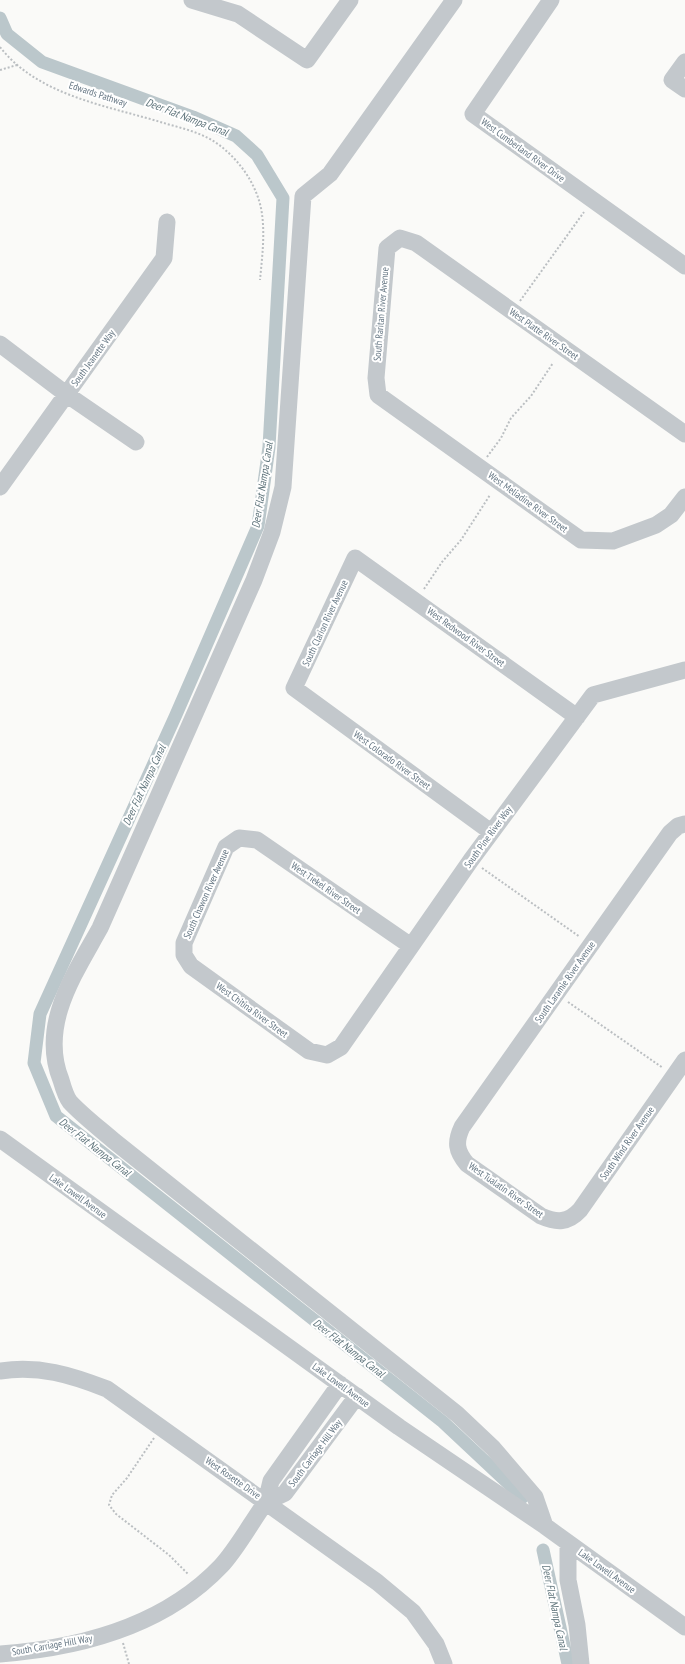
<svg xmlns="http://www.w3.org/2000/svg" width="685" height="1664" viewBox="0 0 685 1664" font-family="'PT Sans Narrow',sans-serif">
	<rect width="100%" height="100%" fill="#fafaf8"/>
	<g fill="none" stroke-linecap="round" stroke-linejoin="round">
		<path stroke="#bbc7cb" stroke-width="13" d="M 0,18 L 7,34 L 42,62 L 193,117 L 236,136 L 257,155 L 283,198 L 269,447 L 258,526 L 175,717 L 40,1014 L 34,1063 L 56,1116 L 443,1422 L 523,1497
			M 543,1550 L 568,1664"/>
		<path stroke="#bbbfc2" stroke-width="2" stroke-dasharray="2 2" stroke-linecap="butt" d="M 0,47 C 39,97 110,106 167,124 C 182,128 197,132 210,139 C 236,154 258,184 262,214 C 265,236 262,258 260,280
			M 0,70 L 17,65
			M 520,301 L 584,212
			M 487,457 L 501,438 L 511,418 L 531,396 L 553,363
			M 424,589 L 442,562 L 461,540 L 490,495
			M 482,868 L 580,937
			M 568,1002 L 663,1068
			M 154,1438 L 127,1478 L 112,1495 L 109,1505 L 116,1514 L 169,1555 L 189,1575
			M 123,1643 L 129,1664"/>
		<path stroke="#c3c8cc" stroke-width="17" d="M 192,0 L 238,14 L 307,60 L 350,0
			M 454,0 L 330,174 L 303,196 L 283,487 L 272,532 L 254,580 L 100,928 C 74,975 39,1025 61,1080 C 63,1087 66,1097 70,1102 C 83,1116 99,1128 114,1141 L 457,1414 L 493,1448 L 535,1497 L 545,1526
			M 551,0 L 473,114 L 685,266
			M 685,62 L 672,80 L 685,89
			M 0,344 L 66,394 L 136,442
			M 685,434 L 416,243 L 400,238 L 387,248 L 376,378 L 378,395 L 581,540 L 613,541 L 656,525 L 671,515 L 685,497
			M 0,487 L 164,258 L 167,222
			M 685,824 L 678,826 L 670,833 L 462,1127 C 455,1142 456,1151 467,1164 L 541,1216 C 557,1223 568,1223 580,1210 L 685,1060
			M 491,832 L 294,688 L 355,558 L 577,717
			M 411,946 L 257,840 L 239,838 L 226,847 L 184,943 L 184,955 L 191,966 L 309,1051 L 327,1055 L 341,1047 L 471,860 L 593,695 L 685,670
			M 0,1139 L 399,1427 L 545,1526 L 685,1627
			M 0,1371 C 39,1365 71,1375 107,1389 L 377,1582 L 413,1612 L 436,1644 L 444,1664
			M 340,1384 L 271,1481 L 266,1502 L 285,1493 L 357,1396
			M 568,1543 L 568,1580 L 577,1625 L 581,1664
			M 0,1654 C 80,1648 163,1627 221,1566 C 237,1549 252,1521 266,1502"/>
	</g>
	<g text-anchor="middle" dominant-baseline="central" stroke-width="4" stroke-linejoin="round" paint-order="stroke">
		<g font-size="10" fill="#657683" stroke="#fff">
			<text transform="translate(98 94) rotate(18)">Edwards Pathway</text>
			<text transform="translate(523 150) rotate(36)">West Cumberland River Drive</text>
			<text transform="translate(381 314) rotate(-85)">South Raritan River Avenue</text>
			<text transform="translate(544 334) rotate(35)">West Platte River Street</text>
			<text transform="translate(93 358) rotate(-54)">South Jeanette Way</text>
			<text transform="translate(528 502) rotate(36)">West Meliadine River Street</text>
			<text transform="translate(325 623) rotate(-65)">South Clarion River Avenue</text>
			<text transform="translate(466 637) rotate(36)">West Redwood River Street</text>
			<text transform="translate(392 760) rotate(36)">West Colorado River Street</text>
			<text transform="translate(488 837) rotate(-54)">South Pine River Way</text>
			<text transform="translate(326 888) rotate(35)">West Tiekel River Street</text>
			<text transform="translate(206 894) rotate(-66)">South Chawon River Avenue</text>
			<text transform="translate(565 982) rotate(-55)">South Laramie River Avenue</text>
			<text transform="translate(252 1010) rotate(36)">West Chitina River Street</text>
			<text transform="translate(627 1143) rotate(-55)">South Wind River Avenue</text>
			<text transform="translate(506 1190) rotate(35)">West Tualatin River Street</text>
			<text transform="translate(78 1196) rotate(36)">Lake Lowell Avenue</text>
			<text transform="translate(341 1385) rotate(36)">Lake Lowell Avenue</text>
			<text transform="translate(315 1453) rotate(-53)">South Carriage Hill Way</text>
			<text transform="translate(233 1478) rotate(35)">West Rosette Drive</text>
			<text transform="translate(607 1571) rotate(36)">Lake Lowell Avenue</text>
			<text transform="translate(52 1645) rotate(-10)">South Carriage Hill Way</text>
		</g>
		<g font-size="11" font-style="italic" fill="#60757c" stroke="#fff">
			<text transform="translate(187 117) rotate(21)">Deer Flat Nampa Canal</text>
			<text transform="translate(262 485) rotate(-81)">Deer Flat Nampa Canal</text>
			<text transform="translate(144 785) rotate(-65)">Deer Flat Nampa Canal</text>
			<text transform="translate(95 1147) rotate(38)">Deer Flat Nampa Canal</text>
			<text transform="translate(349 1348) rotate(38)">Deer Flat Nampa Canal</text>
			<text transform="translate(555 1607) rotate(78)">Deer Flat Nampa Canal</text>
		</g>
	</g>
</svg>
